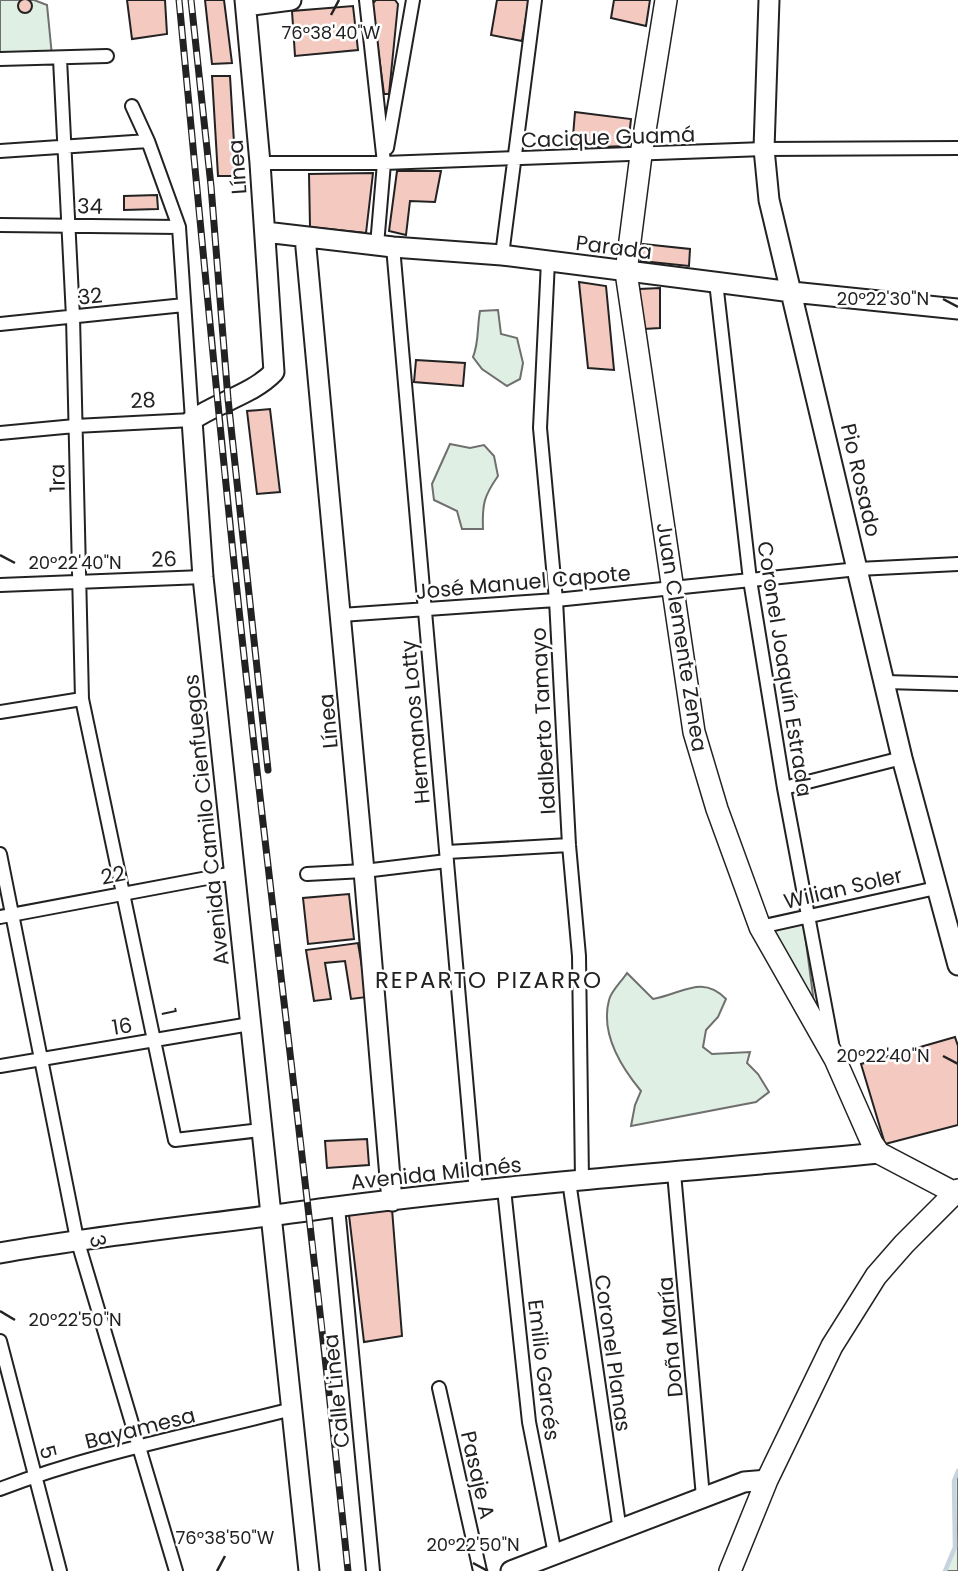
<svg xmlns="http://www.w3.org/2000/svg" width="958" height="1571" viewBox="0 0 958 1571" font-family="Poppins,sans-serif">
	<rect width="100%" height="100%" fill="#fff"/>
	<path fill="#e0efe3" stroke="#6f6f6f" stroke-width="2" d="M 0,0 L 34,0 L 47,5 L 52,56 L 0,56 Z
		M 498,310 L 501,334 L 517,338 L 523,363 L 520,379 L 507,386 L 482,369 L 473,357 C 479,343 477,327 480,311 Z
		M 450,444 L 470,448 L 484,445 L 494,456 L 498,476 C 484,496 482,504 483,529 L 462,529 L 457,511 L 434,500 L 432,484 Z
		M 803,919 L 814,1003 L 767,927 Z
		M 627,973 L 653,999 C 682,994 702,974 726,999 L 718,1017 L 706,1030 L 703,1047 L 712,1054 L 750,1052 L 747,1063 L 758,1074 L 769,1092 L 756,1102 L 631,1126 L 635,1105 L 641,1091 C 621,1067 600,1034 609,1000 C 611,991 622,981 627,973 Z
		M 958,1471 L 958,1571 L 945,1571 L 955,1547 L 954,1481 Z"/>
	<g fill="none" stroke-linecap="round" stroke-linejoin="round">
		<path stroke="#c7d3dd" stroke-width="4.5" d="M 945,1571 L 955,1547 L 954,1481 L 958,1471"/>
	</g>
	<path fill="#f3c9c0" stroke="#222" stroke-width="2" d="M18 6a7 7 0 1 1 14 0a7 7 0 1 1-14 0Z
		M 127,0 L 165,0 L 167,34 L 132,39 Z
		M 205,0 L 224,0 L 232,63 L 212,64 Z
		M 376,0 L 395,0 L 398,4 L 389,94 L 384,94 L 372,4 Z
		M 497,0 L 529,0 L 522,41 L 491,35 Z
		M 614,0 L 650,0 L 646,26 L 611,18 Z
		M 353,6 L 358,50 L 295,56 L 292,11 Z
		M 212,76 L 230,76 L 236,176 L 218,176 Z
		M 575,112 L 631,119 L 628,146 L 572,148 Z
		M 397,171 L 441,171 L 435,202 L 410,201 L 406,235 L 389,231 Z
		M 373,173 L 366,233 L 310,227 L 309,174 Z
		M 157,195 L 158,209 L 124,210 L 124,196 Z
		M 643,244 L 690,249 L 689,266 L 641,261 Z
		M 579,282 L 606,286 L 614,370 L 588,368 Z
		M 660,288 L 660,328 L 644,329 L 639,289 Z
		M 416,360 L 465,363 L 463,386 L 414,382 Z
		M 270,409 L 280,492 L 257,494 L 247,411 Z
		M 349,894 L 354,939 L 308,944 L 303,898 Z
		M 358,943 L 367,997 L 351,999 L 345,961 L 325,963 L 331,999 L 314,1001 L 306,950 Z
		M 955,1037 L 958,1046 L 958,1125 L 885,1144 L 861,1064 Z
		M 367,1139 L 369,1165 L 327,1168 L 325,1141 Z
		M 392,1209 L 402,1336 L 364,1342 L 349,1215 Z"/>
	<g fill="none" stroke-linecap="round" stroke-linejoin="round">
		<defs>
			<path id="street" d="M 366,0 L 384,163 L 377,245
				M 0,59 L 107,56
				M 60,59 L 73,317 L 82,699 L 175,1140 L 261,1130
				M 387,148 L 413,0
				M 0,151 L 148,141
				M 260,163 L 384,163 L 764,149 L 958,148
				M 0,225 L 179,227
				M 393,247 L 476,1192
				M 502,255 L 535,0
				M 548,261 L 540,428 L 556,600 L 569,845 L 579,956 L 582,1180
				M 716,282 L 750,580 L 784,788 L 832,1043
				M 0,324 L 184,305
				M 0,433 L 75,426 L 192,420 L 179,227 L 148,141 L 132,106
				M 0,585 L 203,577
				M 341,615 L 556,600 L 858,569 L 958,564
				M 885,682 L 958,684
				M 0,712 L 82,699
				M 784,788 L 902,758
				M 447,852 L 569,845
				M 0,854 L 77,1239 L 176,1571
				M 307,874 L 364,871 L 447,861
				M 0,917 L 234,873
				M 760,927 L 936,888
				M 0,1066 L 250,1024
				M 674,1173 L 703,1497
				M 569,1181 L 620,1531
				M 504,1189 L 529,1422 L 555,1554
				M 338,1207 L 373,1571
				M 0,1341 L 60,1571
				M 439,1388 L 480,1571
				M 0,1489 C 94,1453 195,1434 292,1409"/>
			<path id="secondary" d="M 245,0 L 260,163 L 274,372 C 253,394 218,402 192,420 L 203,577 L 309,1571
				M 769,0 L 764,149 L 769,200 L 902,758 L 958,965
				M 246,6 L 291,0
				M 265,232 L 393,247 L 502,255 L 792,292 L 958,309
				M 305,237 L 364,871 L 392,1201
				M 0,1253 C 106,1234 213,1224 320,1209 C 506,1184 693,1171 879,1153
				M 511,1571 L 744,1482 L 767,1480"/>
			<path id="primary" d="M 666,0 L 641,155 L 626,272 L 694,732 L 717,809 L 760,927 L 835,1059 L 872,1143 L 879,1153 L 955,1193
				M 730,1571 L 767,1480 L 832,1346 L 876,1276 L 904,1244 L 958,1190"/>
		</defs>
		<use href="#street" stroke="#222" stroke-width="16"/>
		<use href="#secondary" stroke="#222" stroke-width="23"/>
		<use href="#primary" stroke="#222" stroke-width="24"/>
		<use href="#street" stroke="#fff" stroke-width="12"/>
		<use href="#secondary" stroke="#fff" stroke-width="19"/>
		<use href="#primary" stroke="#fff" stroke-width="21"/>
		<defs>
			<path id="rail" d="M 179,0 C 200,219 220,437 244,656 C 278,961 317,1266 348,1571
				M 191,0 L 211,186 L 228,399 L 268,770"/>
		</defs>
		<use href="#rail" stroke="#222" stroke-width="7"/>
		<use href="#rail" stroke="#fff" stroke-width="4.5" stroke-dasharray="13" stroke-linecap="butt"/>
	</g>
	<path fill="none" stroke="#222" stroke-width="2.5" d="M 331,15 L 339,0M 943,299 L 958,307M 0,555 L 15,563M 943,1056 L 958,1064M 0,1311 L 15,1320M 473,1563 L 488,1571M 217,1571 L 225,1556"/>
	<g text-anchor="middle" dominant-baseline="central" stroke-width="5" stroke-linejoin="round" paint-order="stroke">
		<g font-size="21" fill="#222" stroke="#fff">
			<text transform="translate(608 137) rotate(-2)">Cacique Guamá</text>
			<text transform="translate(237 167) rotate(-94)">Línea</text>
			<text transform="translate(90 206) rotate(1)">34</text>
			<text transform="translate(614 247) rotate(7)">Parada</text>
			<text transform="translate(90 296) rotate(-6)">32</text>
			<text transform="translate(143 400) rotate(-3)">28</text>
			<text transform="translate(57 478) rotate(-91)">1ra</text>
			<text transform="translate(861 480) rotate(77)">Pio Rosado</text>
			<text transform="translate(164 559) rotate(-2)">26</text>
			<text transform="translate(523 582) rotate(-5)">José Manuel Capote</text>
			<text transform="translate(682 637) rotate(81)">Juan Clemente Zenea</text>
			<text transform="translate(785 669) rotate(81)">Coronel Joaquín Estrada</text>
			<text transform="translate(328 721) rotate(-95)">Línea</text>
			<text transform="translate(543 721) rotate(-93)">Idalberto Tamayo</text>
			<text transform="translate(415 722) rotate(-95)">Hermanos Lotty</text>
			<text transform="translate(206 820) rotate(-96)">Avenida Camilo Cienfuegos</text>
			<text transform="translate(113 875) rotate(-11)">22</text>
			<text transform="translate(843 888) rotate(-13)">Wilian Soler</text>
			<text transform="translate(169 1012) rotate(78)">1</text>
			<text transform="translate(122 1026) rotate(-9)">16</text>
			<text transform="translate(436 1173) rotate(-6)">Avenida Milanés</text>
			<text transform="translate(98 1241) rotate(75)">3</text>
			<text transform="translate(670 1337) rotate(-95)">Doña María</text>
			<text transform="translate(613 1353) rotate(82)">Coronel Planas</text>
			<text transform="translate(544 1370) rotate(83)">Emilio Garcés</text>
			<text transform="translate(336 1391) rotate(-96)">Calle Linea</text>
			<text transform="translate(140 1428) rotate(-14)">Bayamesa</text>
			<text transform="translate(48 1452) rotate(76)">5</text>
			<text transform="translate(478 1475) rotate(77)">Pasaje A</text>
		</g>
		<g font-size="23" letter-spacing="2" fill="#222" stroke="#fff">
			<text x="489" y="980">REPARTO PIZARRO</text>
		</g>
	</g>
	<g font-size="18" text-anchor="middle" fill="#222" stroke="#fff" stroke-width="5" stroke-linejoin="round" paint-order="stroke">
		<text x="331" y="39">76°38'40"W</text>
		<text x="883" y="305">20°22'30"N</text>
		<text x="75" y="569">20°22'40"N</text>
		<text x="883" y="1062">20°22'40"N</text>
		<text x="75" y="1326">20°22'50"N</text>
		<text x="225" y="1544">76°38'50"W</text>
		<text x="473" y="1551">20°22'50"N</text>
	</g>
</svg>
